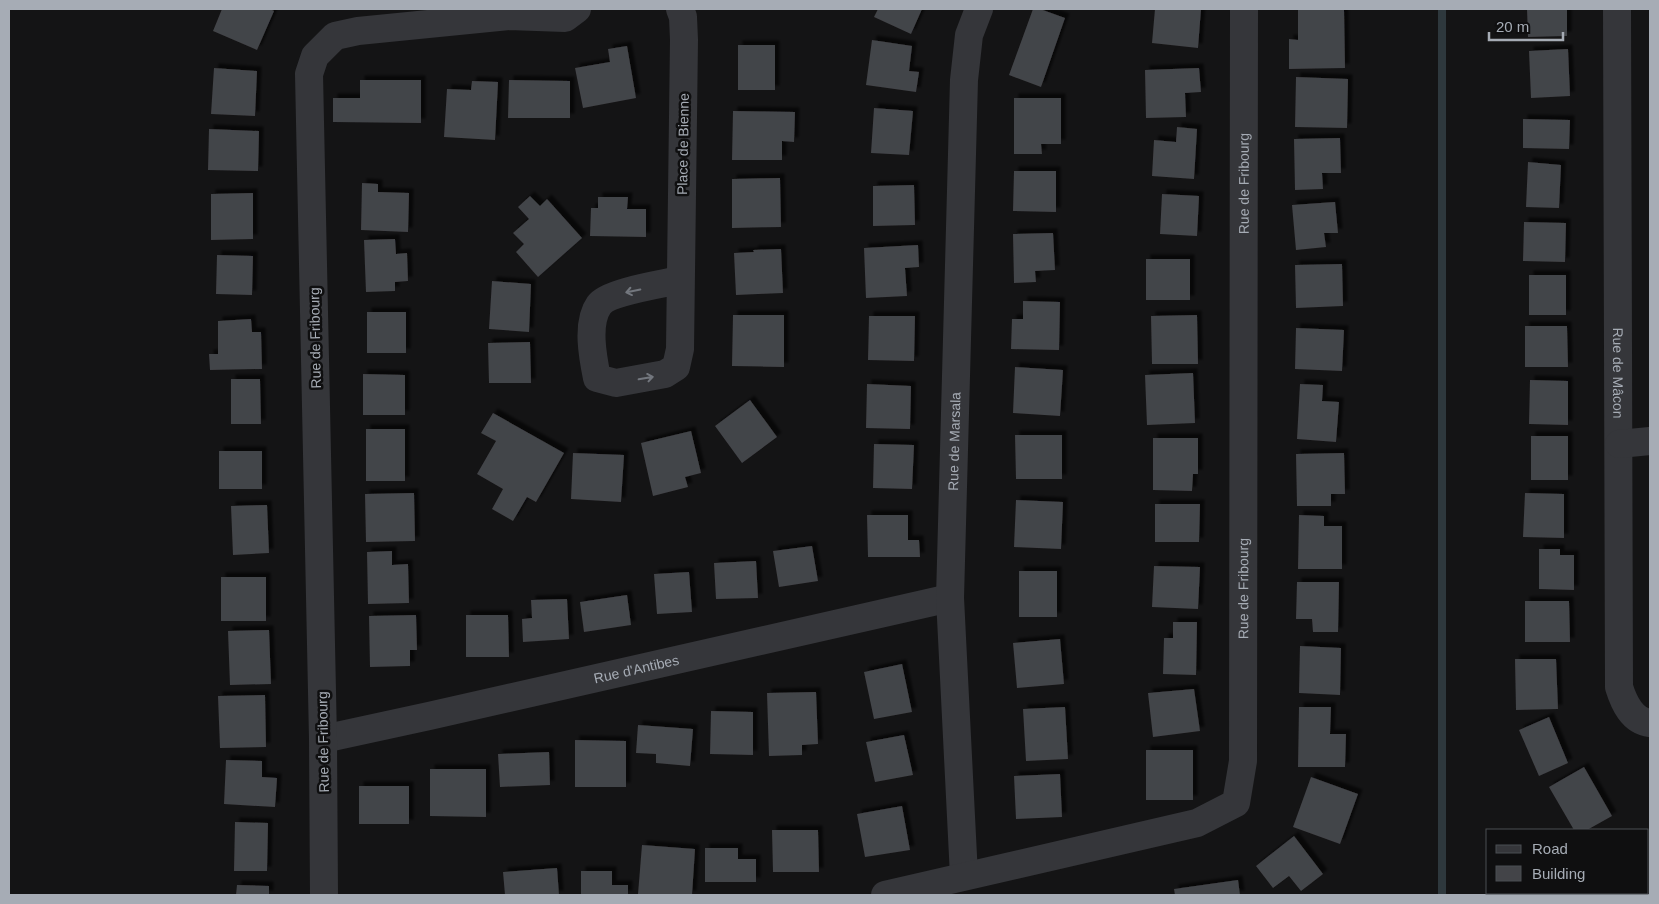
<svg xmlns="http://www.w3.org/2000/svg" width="1659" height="904" viewBox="0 0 1659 904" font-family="Arial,sans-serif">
	<defs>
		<filter id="shadow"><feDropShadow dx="4.5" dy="-4.5" stdDeviation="1" flood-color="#0009"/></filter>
	</defs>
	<rect width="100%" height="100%" fill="#141415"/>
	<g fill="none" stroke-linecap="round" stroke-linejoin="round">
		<path stroke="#2e383d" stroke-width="8" d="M 1442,895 L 1442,9"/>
	</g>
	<path fill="#434448" filter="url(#shadow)" d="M 222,9 L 270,9 L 274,11 L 257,50 L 213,31 Z
		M 878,9 L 922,9 L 911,34 L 874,17 Z
		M 1033,9 L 1040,9 L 1065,18 L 1041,87 L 1009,75 Z
		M 1155,9 L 1201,9 L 1198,48 L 1152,43 Z
		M 1298,9 L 1344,9 L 1345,68 L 1289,69 L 1289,39 L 1298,40 Z
		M 1527,9 L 1567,9 L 1567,36 L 1528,37 Z
		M 872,40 L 912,46 L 909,71 L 919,72 L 916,92 L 866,85 Z
		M 738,45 L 775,45 L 775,90 L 738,90 Z
		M 627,46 L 636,98 L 583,108 L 575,68 L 610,62 L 608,49 Z
		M 1568,49 L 1570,96 L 1531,98 L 1529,51 Z
		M 214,68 L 257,71 L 255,116 L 211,114 Z
		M 1199,68 L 1201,92 L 1185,93 L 1186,117 L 1146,118 L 1145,70 Z
		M 1296,77 L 1348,79 L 1347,128 L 1295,127 Z
		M 360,80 L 421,80 L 421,123 L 333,122 L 333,98 L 360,98 Z
		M 509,80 L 570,81 L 570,118 L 508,118 Z
		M 472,81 L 498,82 L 495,140 L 444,137 L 447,89 L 471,90 Z
		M 1014,98 L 1061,98 L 1061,144 L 1041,144 L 1042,154 L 1014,154 Z
		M 874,108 L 913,111 L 909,155 L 871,153 Z
		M 733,111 L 795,112 L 794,142 L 782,141 L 782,160 L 732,160 Z
		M 1523,119 L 1570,120 L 1569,149 L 1523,148 Z
		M 1177,127 L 1197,129 L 1194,179 L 1152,176 L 1154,140 L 1176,142 Z
		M 209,129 L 259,131 L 258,171 L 208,170 Z
		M 1340,138 L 1341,173 L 1322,173 L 1323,189 L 1295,190 L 1294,139 Z
		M 1528,162 L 1561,165 L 1559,208 L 1526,207 Z
		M 1014,171 L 1056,171 L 1056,212 L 1013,211 Z
		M 780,178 L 781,227 L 732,228 L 732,179 Z
		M 362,183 L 378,184 L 378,192 L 409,193 L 408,232 L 361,230 Z
		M 914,185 L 915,225 L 873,226 L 873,186 Z
		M 253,193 L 253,239 L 211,240 L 211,194 Z
		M 1162,194 L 1199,196 L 1197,236 L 1160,234 Z
		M 530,196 L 540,206 L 547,199 L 582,238 L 538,277 L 516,252 L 524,244 L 513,233 L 529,219 L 518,207 Z
		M 598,197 L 628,197 L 627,209 L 646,209 L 646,237 L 590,236 L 591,208 L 598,208 Z
		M 1335,202 L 1338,233 L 1324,233 L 1326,247 L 1296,250 L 1292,205 Z
		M 1524,222 L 1566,223 L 1565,262 L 1523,261 Z
		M 1053,233 L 1055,270 L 1035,271 L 1036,282 L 1014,283 L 1013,234 Z
		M 395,239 L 396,254 L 407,253 L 408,281 L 395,282 L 395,291 L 366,292 L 364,240 Z
		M 918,245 L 919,267 L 905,268 L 907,296 L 866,298 L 864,248 Z
		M 781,249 L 783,293 L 736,295 L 734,253 L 754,252 L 753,250 Z
		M 217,255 L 253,256 L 252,295 L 216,294 Z
		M 1146,259 L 1190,259 L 1190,300 L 1146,300 Z
		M 1342,264 L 1343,306 L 1296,308 L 1295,265 Z
		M 1529,275 L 1566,275 L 1566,315 L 1529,315 Z
		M 492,281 L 531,284 L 529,332 L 489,329 Z
		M 1023,301 L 1060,302 L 1059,350 L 1011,349 L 1012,319 L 1023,319 Z
		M 367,312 L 406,312 L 406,353 L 367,353 Z
		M 733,315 L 784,315 L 784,367 L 732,366 Z
		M 1197,315 L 1198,364 L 1152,364 L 1151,316 Z
		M 869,316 L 915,316 L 914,361 L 868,360 Z
		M 251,319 L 252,332 L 261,332 L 262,369 L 210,370 L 209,354 L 218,354 L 218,321 Z
		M 1525,326 L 1567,326 L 1568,367 L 1525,367 Z
		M 1296,328 L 1344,330 L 1342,371 L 1295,369 Z
		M 530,342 L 531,383 L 489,383 L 488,343 Z
		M 1015,367 L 1063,370 L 1060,416 L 1013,413 Z
		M 1193,373 L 1195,423 L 1147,425 L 1145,375 Z
		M 363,374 L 405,375 L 405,415 L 363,415 Z
		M 231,379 L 260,379 L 261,424 L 231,424 Z
		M 1530,380 L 1568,381 L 1568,425 L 1529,424 Z
		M 867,384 L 911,386 L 910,429 L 866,428 Z
		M 1300,384 L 1323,385 L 1322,401 L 1339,402 L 1336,442 L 1297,439 Z
		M 750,400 L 777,437 L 742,463 L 715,426 Z
		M 493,413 L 564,453 L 536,502 L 527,497 L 513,521 L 492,509 L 503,489 L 477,474 L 496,441 L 481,433 Z
		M 366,429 L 405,429 L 405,481 L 366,481 Z
		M 691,431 L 701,473 L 685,477 L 688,487 L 653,496 L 641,443 Z
		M 1015,435 L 1062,435 L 1062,479 L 1016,479 Z
		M 1531,436 L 1568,436 L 1568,480 L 1531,480 Z
		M 1153,438 L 1198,438 L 1198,474 L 1193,474 L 1192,491 L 1153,490 Z
		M 874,444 L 914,445 L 912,489 L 873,488 Z
		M 219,451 L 262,451 L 262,489 L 219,489 Z
		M 573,453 L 624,455 L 621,502 L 571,499 Z
		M 1344,453 L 1345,494 L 1331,494 L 1331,506 L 1297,506 L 1296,454 Z
		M 414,493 L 415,541 L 366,542 L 365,494 Z
		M 1525,493 L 1564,494 L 1564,538 L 1523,537 Z
		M 1016,500 L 1063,502 L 1061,549 L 1014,547 Z
		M 1155,504 L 1200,504 L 1199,542 L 1155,542 Z
		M 267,505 L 269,553 L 233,555 L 231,506 Z
		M 867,515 L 908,515 L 908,540 L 919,540 L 920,557 L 868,557 Z
		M 1299,515 L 1324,516 L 1324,526 L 1342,526 L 1342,569 L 1298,569 Z
		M 812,546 L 818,581 L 779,587 L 773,551 Z
		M 1539,549 L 1560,549 L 1560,555 L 1574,555 L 1574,590 L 1539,589 Z
		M 392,551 L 392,565 L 408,564 L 409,603 L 368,604 L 367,552 Z
		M 756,561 L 758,598 L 716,599 L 714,563 Z
		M 1154,566 L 1200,567 L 1198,609 L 1152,607 Z
		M 1019,571 L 1057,571 L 1057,617 L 1019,617 Z
		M 689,572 L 692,612 L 657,614 L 654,574 Z
		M 221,577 L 266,577 L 266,621 L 221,621 Z
		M 1297,582 L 1339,582 L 1338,632 L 1313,632 L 1312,619 L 1296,619 Z
		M 627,595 L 631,625 L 584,632 L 580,602 Z
		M 567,599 L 569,639 L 523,642 L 522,619 L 532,618 L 531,600 Z
		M 1525,601 L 1569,601 L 1570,642 L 1525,642 Z
		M 416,615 L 417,650 L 410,650 L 410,666 L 370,667 L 369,616 Z
		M 466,615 L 508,615 L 509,657 L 466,657 Z
		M 1173,622 L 1197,622 L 1196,675 L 1163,674 L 1164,638 L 1173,638 Z
		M 269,630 L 271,684 L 230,685 L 228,631 Z
		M 1060,639 L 1064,684 L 1017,688 L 1013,643 Z
		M 1300,646 L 1341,648 L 1340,695 L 1299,693 Z
		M 1515,659 L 1556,659 L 1558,709 L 1516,710 Z
		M 902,664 L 912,712 L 874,719 L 864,672 Z
		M 1194,689 L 1200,731 L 1153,737 L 1148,693 Z
		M 816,692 L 818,744 L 802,745 L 802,755 L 769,756 L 767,693 Z
		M 265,695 L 266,747 L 220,748 L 218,696 Z
		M 1065,707 L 1068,759 L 1026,761 L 1023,709 Z
		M 1299,707 L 1331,707 L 1330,734 L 1346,734 L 1345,767 L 1298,767 Z
		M 711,711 L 753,712 L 753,755 L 710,754 Z
		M 1549,717 L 1568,763 L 1539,776 L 1519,730 Z
		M 638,725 L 693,729 L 690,766 L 656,763 L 656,754 L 636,753 Z
		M 904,735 L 913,775 L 875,782 L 866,742 Z
		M 575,740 L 626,741 L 626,787 L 575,787 Z
		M 1146,750 L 1193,750 L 1193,800 L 1146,800 Z
		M 549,752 L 550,785 L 500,787 L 498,754 Z
		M 226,760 L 262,761 L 262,777 L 277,778 L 275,807 L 224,804 Z
		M 1584,767 L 1612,816 L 1587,830 L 1574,830 L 1549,787 Z
		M 430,769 L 486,769 L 486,817 L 430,816 Z
		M 1060,774 L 1062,817 L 1016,819 L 1014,776 Z
		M 1311,777 L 1358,794 L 1340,844 L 1293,827 Z
		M 359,786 L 409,786 L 409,824 L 359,824 Z
		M 902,806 L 910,850 L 865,857 L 857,814 Z
		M 235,822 L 268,823 L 267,871 L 234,871 Z
		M 772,830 L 818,830 L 819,872 L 773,872 Z
		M 1294,836 L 1323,874 L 1301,891 L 1289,876 L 1273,888 L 1256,866 Z
		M 642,845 L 695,849 L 692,895 L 638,894 Z
		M 705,848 L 738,848 L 738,859 L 756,859 L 756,882 L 705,882 Z
		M 557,868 L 559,895 L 505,895 L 503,872 Z
		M 581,871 L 612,871 L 612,885 L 628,885 L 628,895 L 581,895 Z
		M 1238,880 L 1240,895 L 1175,895 L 1174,889 Z
		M 237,885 L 269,886 L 269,895 L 236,895 Z"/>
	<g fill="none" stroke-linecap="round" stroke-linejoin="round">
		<g stroke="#35363a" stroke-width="28">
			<path d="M 680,9 L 683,17 L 684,40 L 680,349 L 676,367 L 665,374 L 616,383 L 597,378 C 593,358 586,323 599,305 C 608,292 663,284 680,280"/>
			<path id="s1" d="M 1617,9 L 1619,687 C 1624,703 1632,721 1650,723"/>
			<path d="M 1619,444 L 1650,441"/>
			<path id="s2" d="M 323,739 L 429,716 L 950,598"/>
			<path id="s3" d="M 964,876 L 950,598 L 964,80 L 969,35 L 979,9"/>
			<path d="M 324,895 L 323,739 L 309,74 L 315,56 L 335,36 L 358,31 L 509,16 L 565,18 L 577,9"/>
			<path id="s4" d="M 885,895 L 1197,823 L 1236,803 L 1243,761 L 1244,9"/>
		</g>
	</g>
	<defs><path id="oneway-shaft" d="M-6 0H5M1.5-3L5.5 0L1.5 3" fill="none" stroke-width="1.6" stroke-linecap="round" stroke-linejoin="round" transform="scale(1.25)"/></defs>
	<g stroke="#73777e">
		<use href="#oneway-shaft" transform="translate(633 291) rotate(168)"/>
		<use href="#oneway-shaft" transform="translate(646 378) rotate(-10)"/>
	</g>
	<g text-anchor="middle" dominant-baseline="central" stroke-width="5" stroke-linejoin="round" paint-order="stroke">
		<g font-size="14" fill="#a6acb5" stroke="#0f0f10">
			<text transform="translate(683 144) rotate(-89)">Place de Bienne</text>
			<text stroke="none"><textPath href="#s4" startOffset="984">Rue de Fribourg</textPath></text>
			<text transform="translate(315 338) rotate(-91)">Rue de Fribourg</text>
			<text stroke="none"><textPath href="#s1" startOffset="364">Rue de Mâcon</textPath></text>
			<text stroke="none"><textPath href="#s3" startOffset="435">Rue de Marsala</textPath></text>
			<text stroke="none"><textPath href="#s4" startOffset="579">Rue de Fribourg</textPath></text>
			<text stroke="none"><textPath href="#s2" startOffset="321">Rue d'Antibes</textPath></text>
			<text transform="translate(323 742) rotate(-91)">Rue de Fribourg</text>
		</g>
	</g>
	<rect width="1659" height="904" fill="none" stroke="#a6acb5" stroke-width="20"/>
	<rect x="1486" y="829" width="162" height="65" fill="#0f0f10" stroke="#4b4e52"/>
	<rect x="1496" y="845" width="25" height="8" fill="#35363a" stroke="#4b4e52"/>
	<text x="1532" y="854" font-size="15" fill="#a6acb5">Road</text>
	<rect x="1496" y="866" width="25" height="15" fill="#434448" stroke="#4b4e52"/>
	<text x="1532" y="879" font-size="15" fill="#a6acb5">Building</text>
	<path d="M1489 32v8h74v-8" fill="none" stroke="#a6acb5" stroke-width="2.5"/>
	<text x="1496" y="32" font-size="15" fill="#a6acb5" stroke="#0f0f10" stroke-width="4" paint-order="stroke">20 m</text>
</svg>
